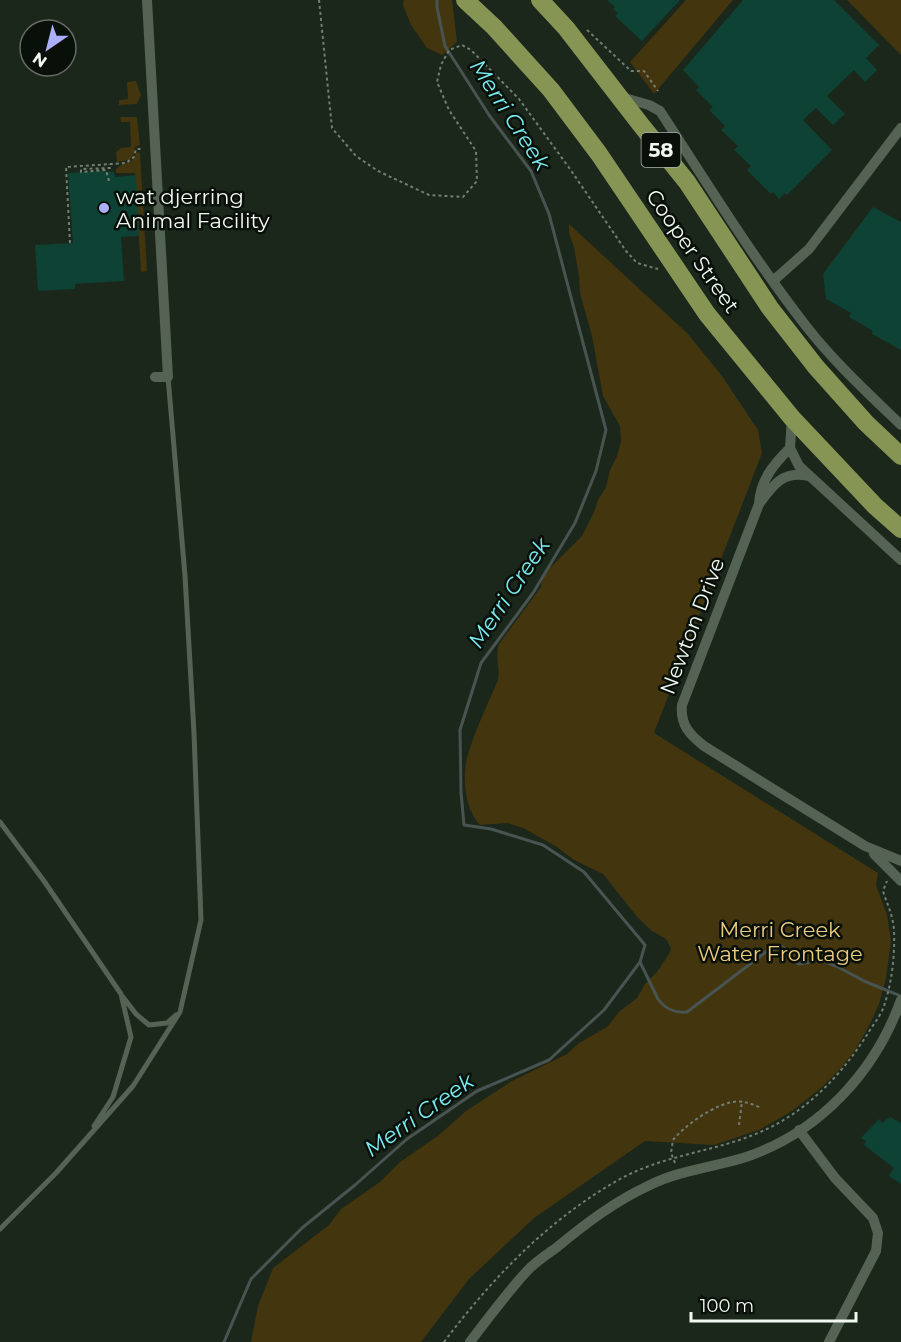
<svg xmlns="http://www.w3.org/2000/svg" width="901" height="1342" viewBox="0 0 901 1342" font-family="Montserrat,sans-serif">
	<rect width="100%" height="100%" fill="#1b271b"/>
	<path fill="#43350e" d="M 404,0 L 452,0 L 457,42 L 442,55 L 427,48 L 411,25 L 403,5 Z
		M 686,0 L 733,0 L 654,94 L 630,62 Z
		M 847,0 L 901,0 L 901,55 Z
		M 136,81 L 141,95 L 137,104 L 119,105 L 119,100 L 128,99 L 127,82 Z
		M 120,117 L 137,117 L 140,145 L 135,147 L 134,154 L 130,160 L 117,162 L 116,152 L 121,148 L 131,147 L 130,122 L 121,122 Z
		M 137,152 L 140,153 L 147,271 L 141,272 L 135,173 L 116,173 L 116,169 L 121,165 L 132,161 Z
		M 569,224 L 687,333 L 722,376 L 758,430 L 762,453 L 654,733 L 878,873 L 876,885 L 887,915 L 891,941 L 886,978 L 879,1004 L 871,1022 L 856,1049 L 841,1068 L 821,1088 L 792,1111 L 759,1130 L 714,1145 L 645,1141 L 534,1218 L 469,1279 L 421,1342 L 251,1342 L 258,1306 L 273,1268 L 329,1225 L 341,1209 L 380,1182 L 400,1162 L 439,1135 L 466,1111 L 512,1081 L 567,1054 L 579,1043 L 607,1027 L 619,1012 L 637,998 L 645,984 L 657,972 L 669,954 L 671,948 L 666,939 L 652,931 L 638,918 L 603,874 L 574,860 L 557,847 L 523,828 L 507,823 L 480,825 C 465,810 462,778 467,758 C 474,732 487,706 498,680 C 500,667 495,656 499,644 L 541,587 L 542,577 L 545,573 L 582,536 L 594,512 L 598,500 L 606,487 L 610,470 L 617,456 L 621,442 L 620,426 L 603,396 L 592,336 L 580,293 L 579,276 L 574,247 L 569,233 Z"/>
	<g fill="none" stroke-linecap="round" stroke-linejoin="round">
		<path stroke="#485452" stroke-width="3" d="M 640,962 L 658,999 C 665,1009 675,1013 687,1012 L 767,951 L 783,947 L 793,960 L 799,964 L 821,960 L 836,966 L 864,981 L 901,996
			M 224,1342 L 251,1279 L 302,1228 L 355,1185 L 407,1139 L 477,1091 L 549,1060 L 604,1010 L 640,962 L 645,945 L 584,872 L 543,845 L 491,829 L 464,825 L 461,792 L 460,730 L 481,663 L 533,593 L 575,523 L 596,471 L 606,430 L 549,214 L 531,171 L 489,115 L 445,46 L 437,7 L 437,0"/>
	</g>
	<path fill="#0d4234" d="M 607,0 L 680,0 L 642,41 L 615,16 L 618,13 L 613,9 L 615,7 Z
		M 743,0 L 834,0 L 879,45 L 866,58 L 877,70 L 865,82 L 854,70 L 827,96 L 845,114 L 833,125 L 816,108 L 803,120 L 832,150 L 787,195 L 785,193 L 779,199 L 773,192 L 771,194 L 747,170 L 751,166 L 734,150 L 738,146 L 721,130 L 725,126 L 709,110 L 713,107 L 696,90 L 699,87 L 683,70 Z
		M 102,171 L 114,172 L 115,177 L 136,175 L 139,236 L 121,237 L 124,281 L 75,284 L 75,289 L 38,291 L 35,245 L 73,243 L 68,173 Z
		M 873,207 L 901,222 L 901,350 L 872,334 L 873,331 L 849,317 L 851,313 L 826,299 L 823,274 Z
		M 890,1117 L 901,1123 L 901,1184 L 889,1176 L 894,1168 L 864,1145 L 866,1141 L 861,1138 L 879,1119 L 882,1123 Z"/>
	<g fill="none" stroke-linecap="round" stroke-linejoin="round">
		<path stroke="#737e73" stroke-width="2" stroke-dasharray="3 3" stroke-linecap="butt" d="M 319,0 L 332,128 L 356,156 L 378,171 L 429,195 L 463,197 L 477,181 L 476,151 L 449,110 L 437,82 L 441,65 L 449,50 L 462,45 L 471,50 L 519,99 L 570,169 L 626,251 L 637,263 L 658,269
			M 587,30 L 631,71 L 644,71 L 658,91
			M 109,181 L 106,170 L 81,172 L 81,169 L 110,168 L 109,164
			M 70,243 L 66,167 L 126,163 L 134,157 L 136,149 L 141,149
			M 739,1125 L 742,1101
			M 675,1163 L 671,1153 L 673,1140 C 685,1125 714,1105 733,1102 C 743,1100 752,1104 761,1108
			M 444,1342 C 493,1277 549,1219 620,1179 C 664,1155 713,1152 758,1133 C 806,1113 843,1074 870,1030 C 875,1022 881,1015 884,1006 C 892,982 895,956 894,930 C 893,915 887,904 883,891 L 887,881"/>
		<path stroke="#556354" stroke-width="5" d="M 0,822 L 44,881 L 121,994 L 131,1037 L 113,1097 L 94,1126
			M 123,997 L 136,1014 L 149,1025 L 167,1023 L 176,1015
			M 0,1229 L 56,1173 L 133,1086 L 180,1012 L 201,920 L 194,733 L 185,576 L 168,377"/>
		<path stroke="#556354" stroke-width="10" d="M 147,0 L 168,377 L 155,377
			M 621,97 L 649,105 L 660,111 C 707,183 753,258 806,326 C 834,362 868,393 901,425
			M 773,281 L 809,249 L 901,128
			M 792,418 L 790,448 L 799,466 L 901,560
			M 808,476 C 783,470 772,486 759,504 L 682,705 C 680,725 690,735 704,746 L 865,846 L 901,861
			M 759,504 C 760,480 774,464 790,448
			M 874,854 L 901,881
			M 799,1130 L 835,1178 L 873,1218 L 878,1233 L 876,1251 L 829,1342
			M 470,1342 C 488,1318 507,1293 527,1271 C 535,1262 546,1255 556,1248 C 585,1224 615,1201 650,1185 C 680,1170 715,1167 746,1157 C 820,1132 875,1072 901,1000"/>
		<path stroke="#879554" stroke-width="18" d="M 465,0 L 494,27 L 551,90 L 599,154 L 707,314 L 792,418 L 875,506 L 901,529
			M 540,0 L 566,28 L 641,125 L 687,182 L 770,308 L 816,367 L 866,423 L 901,456"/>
	</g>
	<circle fill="#acaffb" stroke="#090f09" stroke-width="2" cx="104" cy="208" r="6"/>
	<g text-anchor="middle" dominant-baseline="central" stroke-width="5" stroke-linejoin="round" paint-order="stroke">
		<rect fill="#090f09" stroke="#abb2aa" stroke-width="1.5" x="641.5" y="133" width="39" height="34" rx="4.5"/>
		<g font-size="20" font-weight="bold" fill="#f0f8ef">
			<text x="661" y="150">58</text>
		</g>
		<g font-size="21" fill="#f0f8ef" stroke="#090f09" text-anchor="start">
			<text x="116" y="196">wat djerring<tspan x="116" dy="24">Animal Facility</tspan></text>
		</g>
		<g font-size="21" fill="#f0f8ef" stroke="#090f09">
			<text transform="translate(693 251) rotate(55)">Cooper Street</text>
			<text transform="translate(692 626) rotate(-69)">Newton Drive</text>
		</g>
		<g font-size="21" fill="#eccc7d" stroke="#090f09">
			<text x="780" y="929">Merri Creek<tspan x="780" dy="24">Water Frontage</tspan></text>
		</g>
		<g font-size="22" font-style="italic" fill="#7aecf1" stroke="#090f09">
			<text transform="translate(510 115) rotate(57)">Merri Creek</text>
			<text transform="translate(509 593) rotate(-56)">Merri Creek</text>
			<text transform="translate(419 1115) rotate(-35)">Merri Creek</text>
		</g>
	</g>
	<g transform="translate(48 48) rotate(215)"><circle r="28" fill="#090f09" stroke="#656c65" stroke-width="1.5"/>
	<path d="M0-4.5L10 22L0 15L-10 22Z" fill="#acaffb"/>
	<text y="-9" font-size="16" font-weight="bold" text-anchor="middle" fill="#f0f8ef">N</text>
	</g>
	<path d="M691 1312v9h165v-9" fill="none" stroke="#f0f8ef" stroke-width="3"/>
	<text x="700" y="1312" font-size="18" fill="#f0f8ef" stroke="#090f09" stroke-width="4.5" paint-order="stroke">100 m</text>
</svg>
